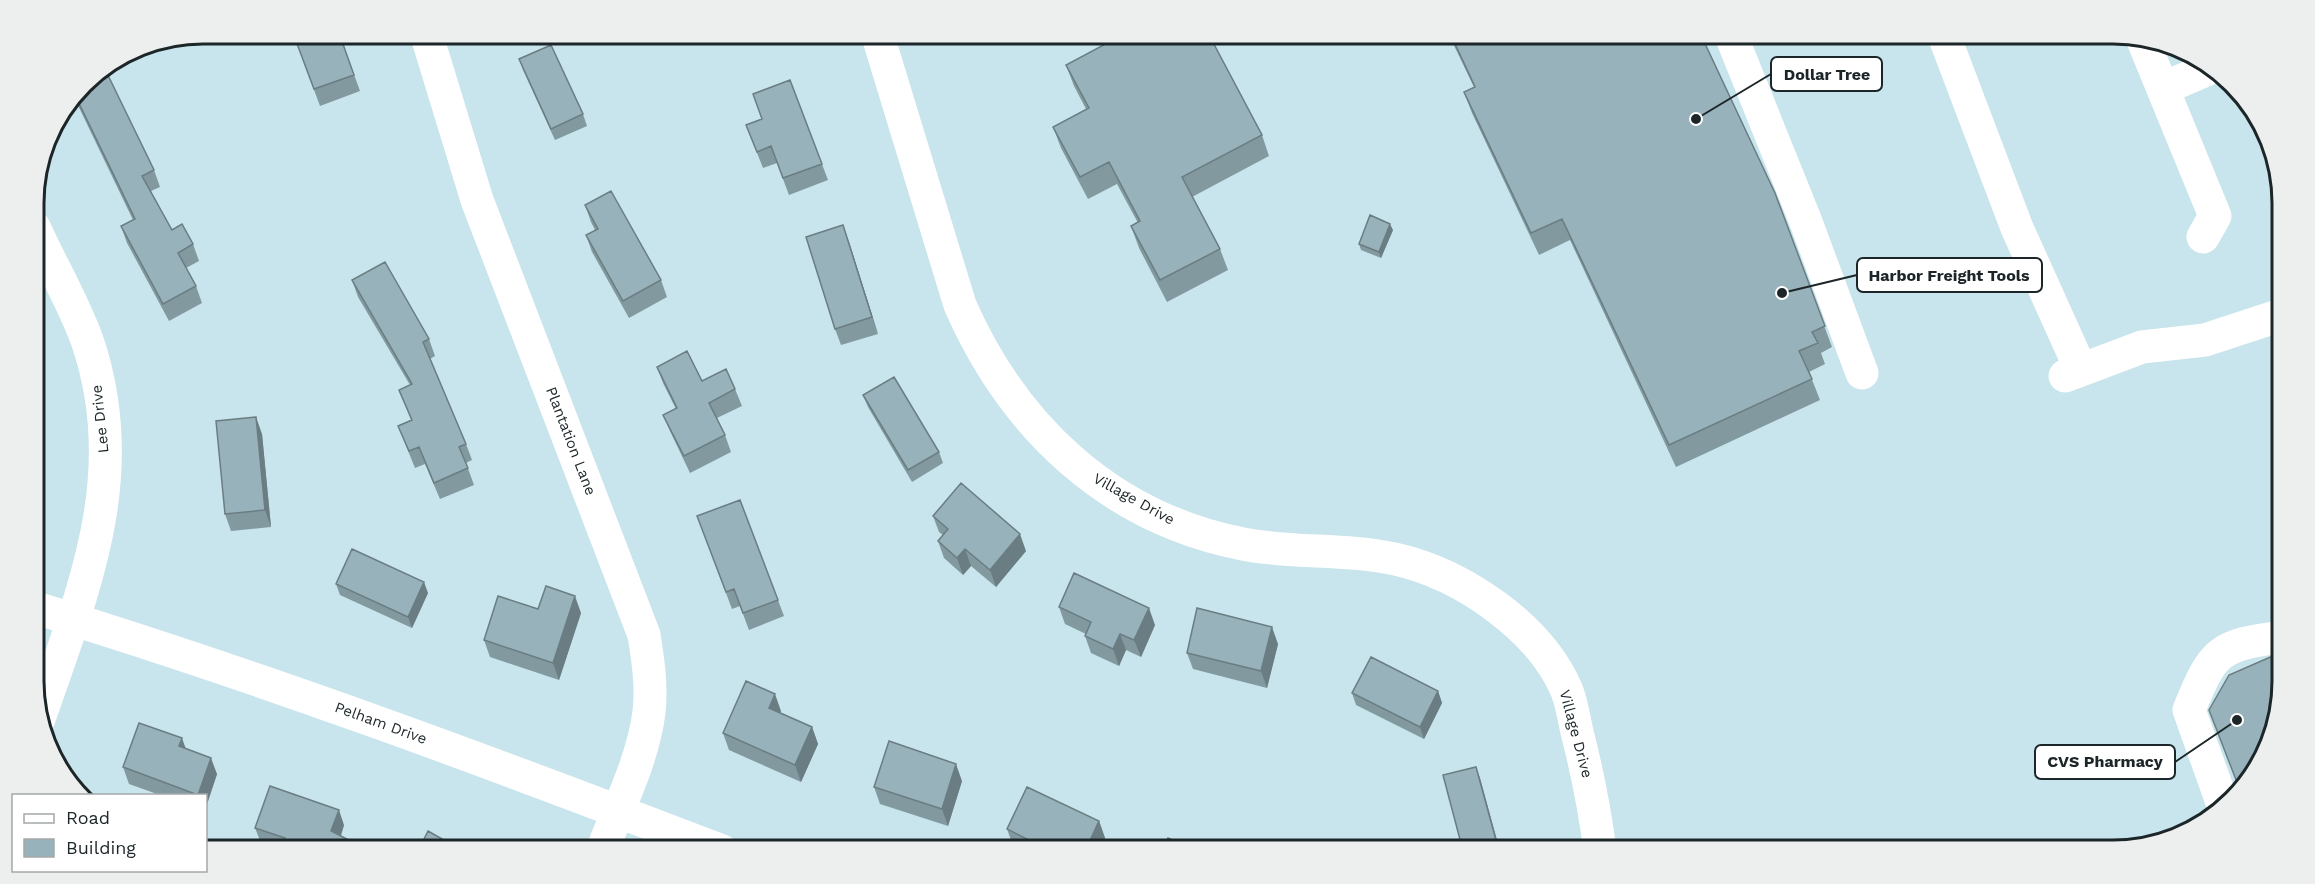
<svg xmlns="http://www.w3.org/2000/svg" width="2315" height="884" viewBox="0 0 2315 884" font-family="'Work Sans',sans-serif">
	<rect width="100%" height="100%" fill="#c8e4ec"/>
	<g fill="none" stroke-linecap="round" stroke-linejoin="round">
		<path stroke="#fff" stroke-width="33" d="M 426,33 L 477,200 L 644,635 C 648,660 652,686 649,712 C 643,760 619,806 602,851
			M 877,33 L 960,305 C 1013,426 1109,518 1243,544 C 1293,554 1345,548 1395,559 C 1462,574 1540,627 1567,691 C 1572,704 1574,719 1577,732 C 1587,771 1595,811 1600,851
			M 1730,33 L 1806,222 L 1862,373
			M 1943,33 L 2017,228 L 2081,370
			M 2142,38 L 2215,216 L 2203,237
			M 2164,88 L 2206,70
			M 34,227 C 51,265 74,303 88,343 C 133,478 82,593 39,719
			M 2065,376 L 2142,347 L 2205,340 L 2281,315
			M 36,608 C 268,679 495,764 722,851
			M 2223,805 L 2189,710 C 2213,651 2218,645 2282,637"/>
	</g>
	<path fill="#8299a0" d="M 293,33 L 339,33 L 360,91 L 320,106 Z
		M 1448,33 L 1700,33 L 1775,193 L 1832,347 L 1821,353 L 1825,364 L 1809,372 L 1820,400 L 1676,467 L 1570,240 L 1539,255 L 1472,113 L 1464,92 L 1474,87 Z
		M 519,59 L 583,114 L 587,126 L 555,140 L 523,70 Z
		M 1066,65 L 1262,135 L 1269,156 L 1192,197 L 1220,249 L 1228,270 L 1167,302 L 1139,248 L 1131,226 L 1138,223 L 1117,184 L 1088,199 L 1061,148 L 1053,127 L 1086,109 L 1074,86 Z
		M 91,75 L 154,170 L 160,187 L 151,191 L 172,230 L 193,244 L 199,261 L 186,268 L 196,286 L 202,303 L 169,321 L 127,243 L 121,226 L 133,220 L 74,97 Z
		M 790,80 L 828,180 L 789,195 L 777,163 L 763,168 L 746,125 L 762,119 Z
		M 585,205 L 661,280 L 667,297 L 629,318 L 592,252 L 586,235 L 595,230 L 591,222 Z
		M 1393,230 L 1381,258 L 1361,250 L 1359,244 Z
		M 849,242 L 878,334 L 841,345 L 835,329 Z
		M 352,280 L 429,339 L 435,356 L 430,359 L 466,444 L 472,460 L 466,463 L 474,485 L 440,499 L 425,464 L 415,468 L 398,426 L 411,420 L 399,390 L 410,385 L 358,297 Z
		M 657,367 L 702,381 L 735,389 L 742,406 L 717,418 L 725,435 L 731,452 L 690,473 L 670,431 L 663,415 L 676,409 L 663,383 Z
		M 863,395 L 939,452 L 943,463 L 912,482 L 868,407 Z
		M 262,434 L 271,527 L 231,531 L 225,514 Z
		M 740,500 L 784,616 L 749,630 L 740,606 L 732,609 L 697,516 Z
		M 933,516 L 1026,551 L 996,587 L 971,566 L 963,575 L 944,558 L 938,541 L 943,535 L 939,532 Z
		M 336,584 L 428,593 L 412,628 L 340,595 Z
		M 1059,607 L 1155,625 L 1141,657 L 1126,650 L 1119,666 L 1091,653 L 1085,636 L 1086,634 L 1065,624 Z
		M 538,609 L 581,613 L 559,680 L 490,657 L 484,640 Z
		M 1278,644 L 1267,688 L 1193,669 L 1187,653 Z
		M 1438,691 L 1442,703 L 1424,739 L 1356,705 L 1352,693 Z
		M 781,711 L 780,713 L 812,727 L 818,744 L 801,782 L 729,750 L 723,733 Z
		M 186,748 L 217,774 L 206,807 L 206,795 L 160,795 L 129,784 L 123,767 Z
		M 962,781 L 948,826 L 880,804 L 874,787 Z
		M 1099,821 L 1105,838 L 1099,851 L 1023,851 L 1013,846 L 1007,829 Z
		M 344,825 L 341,836 L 370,851 L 281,851 L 261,843 L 255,828 Z"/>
	<path fill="#6a7d82" d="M 1390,224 L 1393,230 L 1381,258 L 1379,252 Z
		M 843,225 L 849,242 L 878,334 L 872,317 Z
		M 256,417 L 262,434 L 271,527 L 265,510 Z
		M 1020,534 L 1026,551 L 996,587 L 990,570 Z
		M 965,549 L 971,566 L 963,575 L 957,558 Z
		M 424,582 L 428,593 L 412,628 L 408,617 Z
		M 575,596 L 581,613 L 559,680 L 553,663 Z
		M 1149,608 L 1155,625 L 1141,657 L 1134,640 Z
		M 1272,627 L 1278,644 L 1267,688 L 1261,671 Z
		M 1120,634 L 1126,650 L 1119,666 L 1113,649 Z
		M 1438,691 L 1442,703 L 1424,739 L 1420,727 Z
		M 775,694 L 781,711 L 775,725 L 769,708 Z
		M 812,727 L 818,744 L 801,782 L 795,765 Z
		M 182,738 L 188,755 L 179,746 Z
		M 211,758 L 217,774 L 206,807 L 206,795 L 198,795 Z
		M 956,764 L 962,781 L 948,826 L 942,809 Z
		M 1476,767 L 1480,778 L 1500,851 L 1499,851 Z
		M 339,810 L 344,825 L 337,846 L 331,831 Z
		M 1099,821 L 1105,838 L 1099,851 L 1085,851 Z"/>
	<path fill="#97b2ba" stroke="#6a7d82" stroke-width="1.5" d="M 293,33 L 339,33 L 354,75 L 314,89 Z
		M 1126,33 L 1208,33 L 1262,135 L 1182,177 L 1220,249 L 1160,280 L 1131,226 L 1140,221 L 1109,162 L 1080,177 L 1053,127 L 1089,108 L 1066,65 Z
		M 1450,33 L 1700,33 L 1775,193 L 1825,326 L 1812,332 L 1818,343 L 1799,351 L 1812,379 L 1669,445 L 1562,219 L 1531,233 L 1464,92 L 1475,87 Z
		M 551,45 L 583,114 L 551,129 L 519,59 Z
		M 104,67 L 154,170 L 142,176 L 172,230 L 182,224 L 193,244 L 178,253 L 196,286 L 163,304 L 121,226 L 135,219 L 75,95 L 91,75 Z
		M 790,80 L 822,164 L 783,178 L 771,146 L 757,152 L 746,125 L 762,119 L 753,94 Z
		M 611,191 L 661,280 L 623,301 L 586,235 L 598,229 L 585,205 Z
		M 1370,215 L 1390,224 L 1379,252 L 1359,244 Z
		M 843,225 L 872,317 L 835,329 L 806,237 Z
		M 385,262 L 429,339 L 423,342 L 466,444 L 459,447 L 468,468 L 434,483 L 419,447 L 409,451 L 398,426 L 412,420 L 399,390 L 412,384 L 352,280 Z
		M 687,351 L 702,381 L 726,369 L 735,389 L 709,403 L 725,435 L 684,456 L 663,415 L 677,408 L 657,367 Z
		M 894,377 L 939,452 L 908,470 L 863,395 Z
		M 256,417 L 265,510 L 225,514 L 216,421 Z
		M 961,483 L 1020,534 L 990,570 L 965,549 L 957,558 L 938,541 L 948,529 L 933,516 Z
		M 740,500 L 778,600 L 743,613 L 734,589 L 726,592 L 697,516 Z
		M 352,549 L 424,582 L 408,617 L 336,584 Z
		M 1074,573 L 1149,608 L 1134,640 L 1120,634 L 1113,649 L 1085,636 L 1091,622 L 1059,607 Z
		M 546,586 L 575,596 L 553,663 L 484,640 L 498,596 L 538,609 Z
		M 1197,608 L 1272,627 L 1261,671 L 1187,653 Z
		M 2282,652 L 2282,681 L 2273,736 L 2238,785 L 2209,710 L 2229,675 Z
		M 1371,657 L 1438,691 L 1420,727 L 1352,693 Z
		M 746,681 L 775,694 L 769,708 L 812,727 L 795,765 L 723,733 Z
		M 139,723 L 182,738 L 179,746 L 211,758 L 198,795 L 123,767 Z
		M 889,741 L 956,764 L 942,809 L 874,787 Z
		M 1476,767 L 1499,851 L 1463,851 L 1443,775 Z
		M 270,786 L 339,810 L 331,831 L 370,851 L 305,851 L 302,849 L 302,851 L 286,851 L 280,849 L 285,838 L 255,828 Z
		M 1027,787 L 1099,821 L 1085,851 L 1067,851 L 1063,849 L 1062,851 L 1051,851 L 1007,829 Z
		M 428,831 L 463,851 L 469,840 L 488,851 L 418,851 Z
		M 1168,838 L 1197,851 L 1162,851 Z"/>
	<g text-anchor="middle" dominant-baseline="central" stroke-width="6" stroke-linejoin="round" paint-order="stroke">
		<g font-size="15" fill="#1c2629" stroke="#fff">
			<text transform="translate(100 419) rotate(-96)">Lee Drive</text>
			<text transform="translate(571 441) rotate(69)">Plantation Lane</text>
			<text transform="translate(1134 499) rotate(29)">Village Drive</text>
			<text transform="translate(381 723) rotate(20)">Pelham Drive</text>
			<text transform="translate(1576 734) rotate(75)">Village Drive</text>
		</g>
	</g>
	<path d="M0 0H2315V884H0ZM203 44H2113A159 159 0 0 1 2272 203V681A159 159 0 0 1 2113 840H203A159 159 0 0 1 44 681V203A159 159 0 0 1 203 44Z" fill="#edeeee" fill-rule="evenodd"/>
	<path fill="none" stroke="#1c2629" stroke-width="3" d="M203 44H2113A159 159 0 0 1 2272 203V681A159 159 0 0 1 2113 840H203A159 159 0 0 1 44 681V203A159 159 0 0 1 203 44Z"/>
	<path fill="none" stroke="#1c2629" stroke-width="2" d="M1696 119L1771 74M1782 293L1857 275M2237 720L2175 762"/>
	<g fill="#1c2629" stroke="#fff" stroke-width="2">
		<circle cx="1696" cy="119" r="6"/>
		<circle cx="1782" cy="293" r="6"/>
		<circle cx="2237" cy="720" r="6"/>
	</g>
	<g fill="#fff" stroke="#1c2629" stroke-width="2">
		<rect x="1771" y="57" width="111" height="34" rx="6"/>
		<rect x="1857" y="258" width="185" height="34" rx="6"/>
		<rect x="2035" y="745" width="140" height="34" rx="6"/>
	</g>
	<g font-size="16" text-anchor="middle" font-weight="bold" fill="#1c2629">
		<text x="1827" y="80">Dollar Tree</text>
		<text x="1949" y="281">Harbor Freight Tools</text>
		<text x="2105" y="767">CVS Pharmacy</text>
	</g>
	<rect x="12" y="794" width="195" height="78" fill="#ffffff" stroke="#a4a8a9" stroke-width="1.5"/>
	<rect x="24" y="814" width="30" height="9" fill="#ffffff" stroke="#a4a8a9" stroke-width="1.5"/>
	<text x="66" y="824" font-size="18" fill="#1c2629">Road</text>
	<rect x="24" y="839" width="30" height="18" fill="#97b2ba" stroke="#a4a8a9" stroke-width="1.5"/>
	<text x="66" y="854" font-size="18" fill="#1c2629">Building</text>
</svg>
